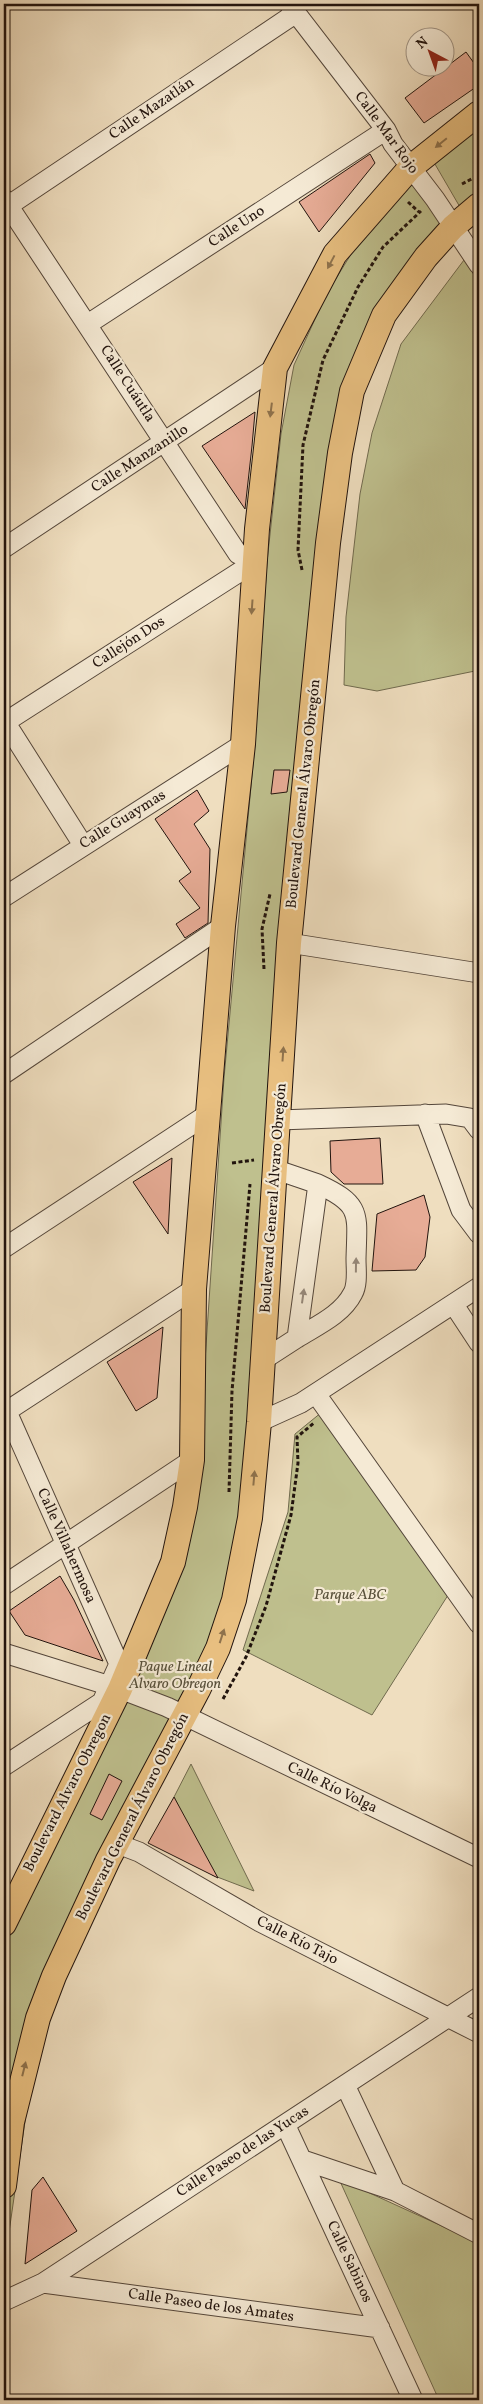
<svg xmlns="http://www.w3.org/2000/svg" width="483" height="2404" viewBox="0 0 483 2404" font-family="Vollkorn,serif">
	<rect width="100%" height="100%" fill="#efdebf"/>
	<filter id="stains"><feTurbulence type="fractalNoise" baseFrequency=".004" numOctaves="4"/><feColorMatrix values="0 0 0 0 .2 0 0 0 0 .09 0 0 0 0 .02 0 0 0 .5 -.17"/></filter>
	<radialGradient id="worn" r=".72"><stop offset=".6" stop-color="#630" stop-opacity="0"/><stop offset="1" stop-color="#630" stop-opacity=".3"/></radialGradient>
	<path fill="#bfc08e" stroke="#706a4e" d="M 479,124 L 479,203 L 464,214 L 432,159 Z
		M 423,171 L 455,222 L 383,313 L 329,521 L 261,1512 L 133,1831 L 66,1974 L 45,2026 L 30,2087 L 7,2246 L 4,2306 L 4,1935 L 196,1495 L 224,1078 L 255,743 L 267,562 L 281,434 L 294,365 L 327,293 L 363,235 Z
		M 464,260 L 479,282 L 479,677 L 475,671 L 377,691 L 344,685 L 346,617 L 360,494 L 372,433 L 401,344 Z
		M 322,1412 L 450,1592 L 372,1715 L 243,1650 L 288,1512 L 295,1434 Z
		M 191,1764 L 254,1891 L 212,1875 L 174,1797 Z
		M 339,2179 L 479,2243 L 479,2400 L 439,2400 Z"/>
	<path fill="#e7ac96" stroke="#21130d" d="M 466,52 L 479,70 L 479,85 L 424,123 L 405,98 Z
		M 370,154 L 375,163 L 319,232 L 299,202 Z
		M 255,412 L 252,446 L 245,509 L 202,446 Z
		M 274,770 L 290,770 L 287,792 L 271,794 Z
		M 197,790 L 209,811 L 194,824 L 210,849 L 208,923 L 185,938 L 176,924 L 200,908 L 179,881 L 191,872 L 155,819 Z
		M 380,1138 L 383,1184 L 344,1184 L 331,1172 L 330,1141 Z
		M 172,1158 L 168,1234 L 133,1182 Z
		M 424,1195 L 430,1217 L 425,1257 L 416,1270 L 372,1271 L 377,1214 Z
		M 163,1327 L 157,1398 L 136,1411 L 107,1362 Z
		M 60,1576 L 74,1600 L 103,1661 L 25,1635 L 9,1611 Z
		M 109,1774 L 122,1781 L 102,1820 L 90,1814 Z
		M 174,1797 L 218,1878 L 148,1843 Z
		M 43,2177 L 77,2231 L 25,2264 L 32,2190 Z"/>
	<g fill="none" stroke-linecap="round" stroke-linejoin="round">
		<defs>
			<path id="minor" d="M 289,4 L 386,130 L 393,144 L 435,199 L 479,265
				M 4,199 L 238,554 L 255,562
				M 8,206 L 296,13
				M 88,324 L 386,130
				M 4,548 L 275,368
				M 4,720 L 83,845
				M 4,723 L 255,562
				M 4,897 L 243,744
				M 289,943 L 479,973
				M 4,1074 L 223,926
				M 425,1114 L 461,1210 L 479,1234
				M 279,1120 L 446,1114 L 470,1118 L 479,1130
				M 4,1248 L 208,1114
				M 454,1305 L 479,1343
				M 297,1338 C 316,1326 342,1315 353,1293 C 358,1284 356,1270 356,1259 C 357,1214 363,1205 318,1184
				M 263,1360 L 297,1338 L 318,1184 L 274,1169
				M 316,1394 L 479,1624
				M 4,1405 L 119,1664 L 102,1702 L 4,1766
				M 4,1413 L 194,1289
				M 259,1422 L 301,1403 L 479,1287
				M 4,1585 L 192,1460
				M 4,1653 L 120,1689 L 167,1707 L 479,1858
				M 118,1844 L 139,1852 L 260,1922 L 479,2033
				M 345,2085 L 395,2191
				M 285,2124 L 413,2400
				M 303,2160 L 395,2191 L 479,2234
				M 43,2283 L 380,2328
				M 4,2301 L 43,2283 L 479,1997"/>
			<path id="major" d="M 4,1924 L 120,1689 L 173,1562 L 185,1507 L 192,1460 L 194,1289 L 223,926 L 243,744 L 257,529 L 275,368 L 335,254 L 410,168 L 479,113
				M 4,2186 L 12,2122 L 38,2018 L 54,1976 L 108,1860 L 198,1690 L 218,1648 L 234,1600 L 250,1518 L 259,1422 L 289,943 L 328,543 L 340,453 L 352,391 L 384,315 L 426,257 L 453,227 L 479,205"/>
		</defs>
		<use href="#minor" stroke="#54463a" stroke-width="21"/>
		<use href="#major" stroke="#21130d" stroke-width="26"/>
		<path stroke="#21130d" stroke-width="3" stroke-dasharray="4 2.5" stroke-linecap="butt" d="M 462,184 L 479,175
			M 408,202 L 419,212
			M 302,570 L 298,550 L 303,445 L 323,360 L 358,287 L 383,247 L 421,211
			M 264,969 L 262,929 L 270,894
			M 232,1163 L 254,1160
			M 229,1492 L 232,1391 L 250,1184
			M 223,1699 L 246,1657 L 266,1606 L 291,1515 L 298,1463 L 297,1437 L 314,1423"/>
		<use href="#minor" stroke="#f5ead5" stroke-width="19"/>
		<use href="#major" stroke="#e8bf80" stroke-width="24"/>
	</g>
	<defs><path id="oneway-solid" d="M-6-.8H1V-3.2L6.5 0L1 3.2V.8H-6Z" transform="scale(1.25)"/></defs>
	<g fill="#8e724c">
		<use href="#oneway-solid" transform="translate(441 143) rotate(141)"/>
		<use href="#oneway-solid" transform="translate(331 262) rotate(118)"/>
		<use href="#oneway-solid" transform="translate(271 410) rotate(97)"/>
		<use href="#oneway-solid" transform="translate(252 607) rotate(94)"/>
		<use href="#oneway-solid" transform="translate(283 1054) rotate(-86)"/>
		<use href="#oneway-solid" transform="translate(254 1478) rotate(-85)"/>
		<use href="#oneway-solid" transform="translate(222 1636) rotate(-72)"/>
		<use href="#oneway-solid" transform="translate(24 2069) rotate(-76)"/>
	</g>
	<g fill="#96897b">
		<use href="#oneway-solid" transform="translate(356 1265) rotate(-89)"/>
		<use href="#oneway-solid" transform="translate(303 1296) rotate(-82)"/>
	</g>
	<g text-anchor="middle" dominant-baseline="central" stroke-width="4.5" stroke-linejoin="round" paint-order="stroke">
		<g font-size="15" fill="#21130d" stroke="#f5ead5">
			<text transform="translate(152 109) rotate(-34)">Calle Mazatlán</text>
			<text transform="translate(386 133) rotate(54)">Calle Mar Rojo</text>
			<text transform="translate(237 227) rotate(-33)">Calle Uno</text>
			<text transform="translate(127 384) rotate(57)">Calle Cuáutla</text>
			<text transform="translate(140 459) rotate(-33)">Calle Manzanillo</text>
			<text transform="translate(129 643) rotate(-33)">Callejón Dos</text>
			<text transform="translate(304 794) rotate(-84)">Boulevard General Álvaro Obregón</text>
			<text transform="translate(123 820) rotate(-32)">Calle Guaymas</text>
			<text transform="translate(274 1198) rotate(-86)">Boulevard General Álvaro Obregón</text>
			<text transform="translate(66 1546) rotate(66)">Calle Villahermosa</text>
			<text transform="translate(332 1788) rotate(26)">Calle Río Volga</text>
			<text transform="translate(68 1793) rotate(-63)">Boulevard Alvaro Obregon</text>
			<text transform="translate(133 1817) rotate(-63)">Boulevard General Álvaro Obregón</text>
			<text transform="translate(297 1941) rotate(27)">Calle Río Tajo</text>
			<text transform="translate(243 2152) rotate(-33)">Calle Paseo de las Yucas</text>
			<text transform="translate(349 2262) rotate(65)">Calle Sabinos</text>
			<text transform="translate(211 2306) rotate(8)">Calle Paseo de los Amates</text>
		</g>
		<g font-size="15" font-style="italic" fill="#58503a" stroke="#f5ead5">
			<text x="350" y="1595">Parque ABC</text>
			<text x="175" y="1667">Paque Lineal<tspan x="175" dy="17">Alvaro Obregon</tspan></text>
		</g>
	</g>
	<rect width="483" height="2404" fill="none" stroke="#efdebf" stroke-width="20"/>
	<rect x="5" y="5" width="473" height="2394" fill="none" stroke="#21130d" stroke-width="2.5"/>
	<rect x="10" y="10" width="463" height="2384" fill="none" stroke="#21130d"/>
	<g transform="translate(430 52) rotate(319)"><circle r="24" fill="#f5ead5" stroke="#a09485"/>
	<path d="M0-4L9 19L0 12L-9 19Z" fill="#8f2418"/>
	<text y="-8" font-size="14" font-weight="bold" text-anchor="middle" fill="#21130d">N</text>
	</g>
	<rect width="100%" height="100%" filter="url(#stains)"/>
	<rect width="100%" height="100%" fill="url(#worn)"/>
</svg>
